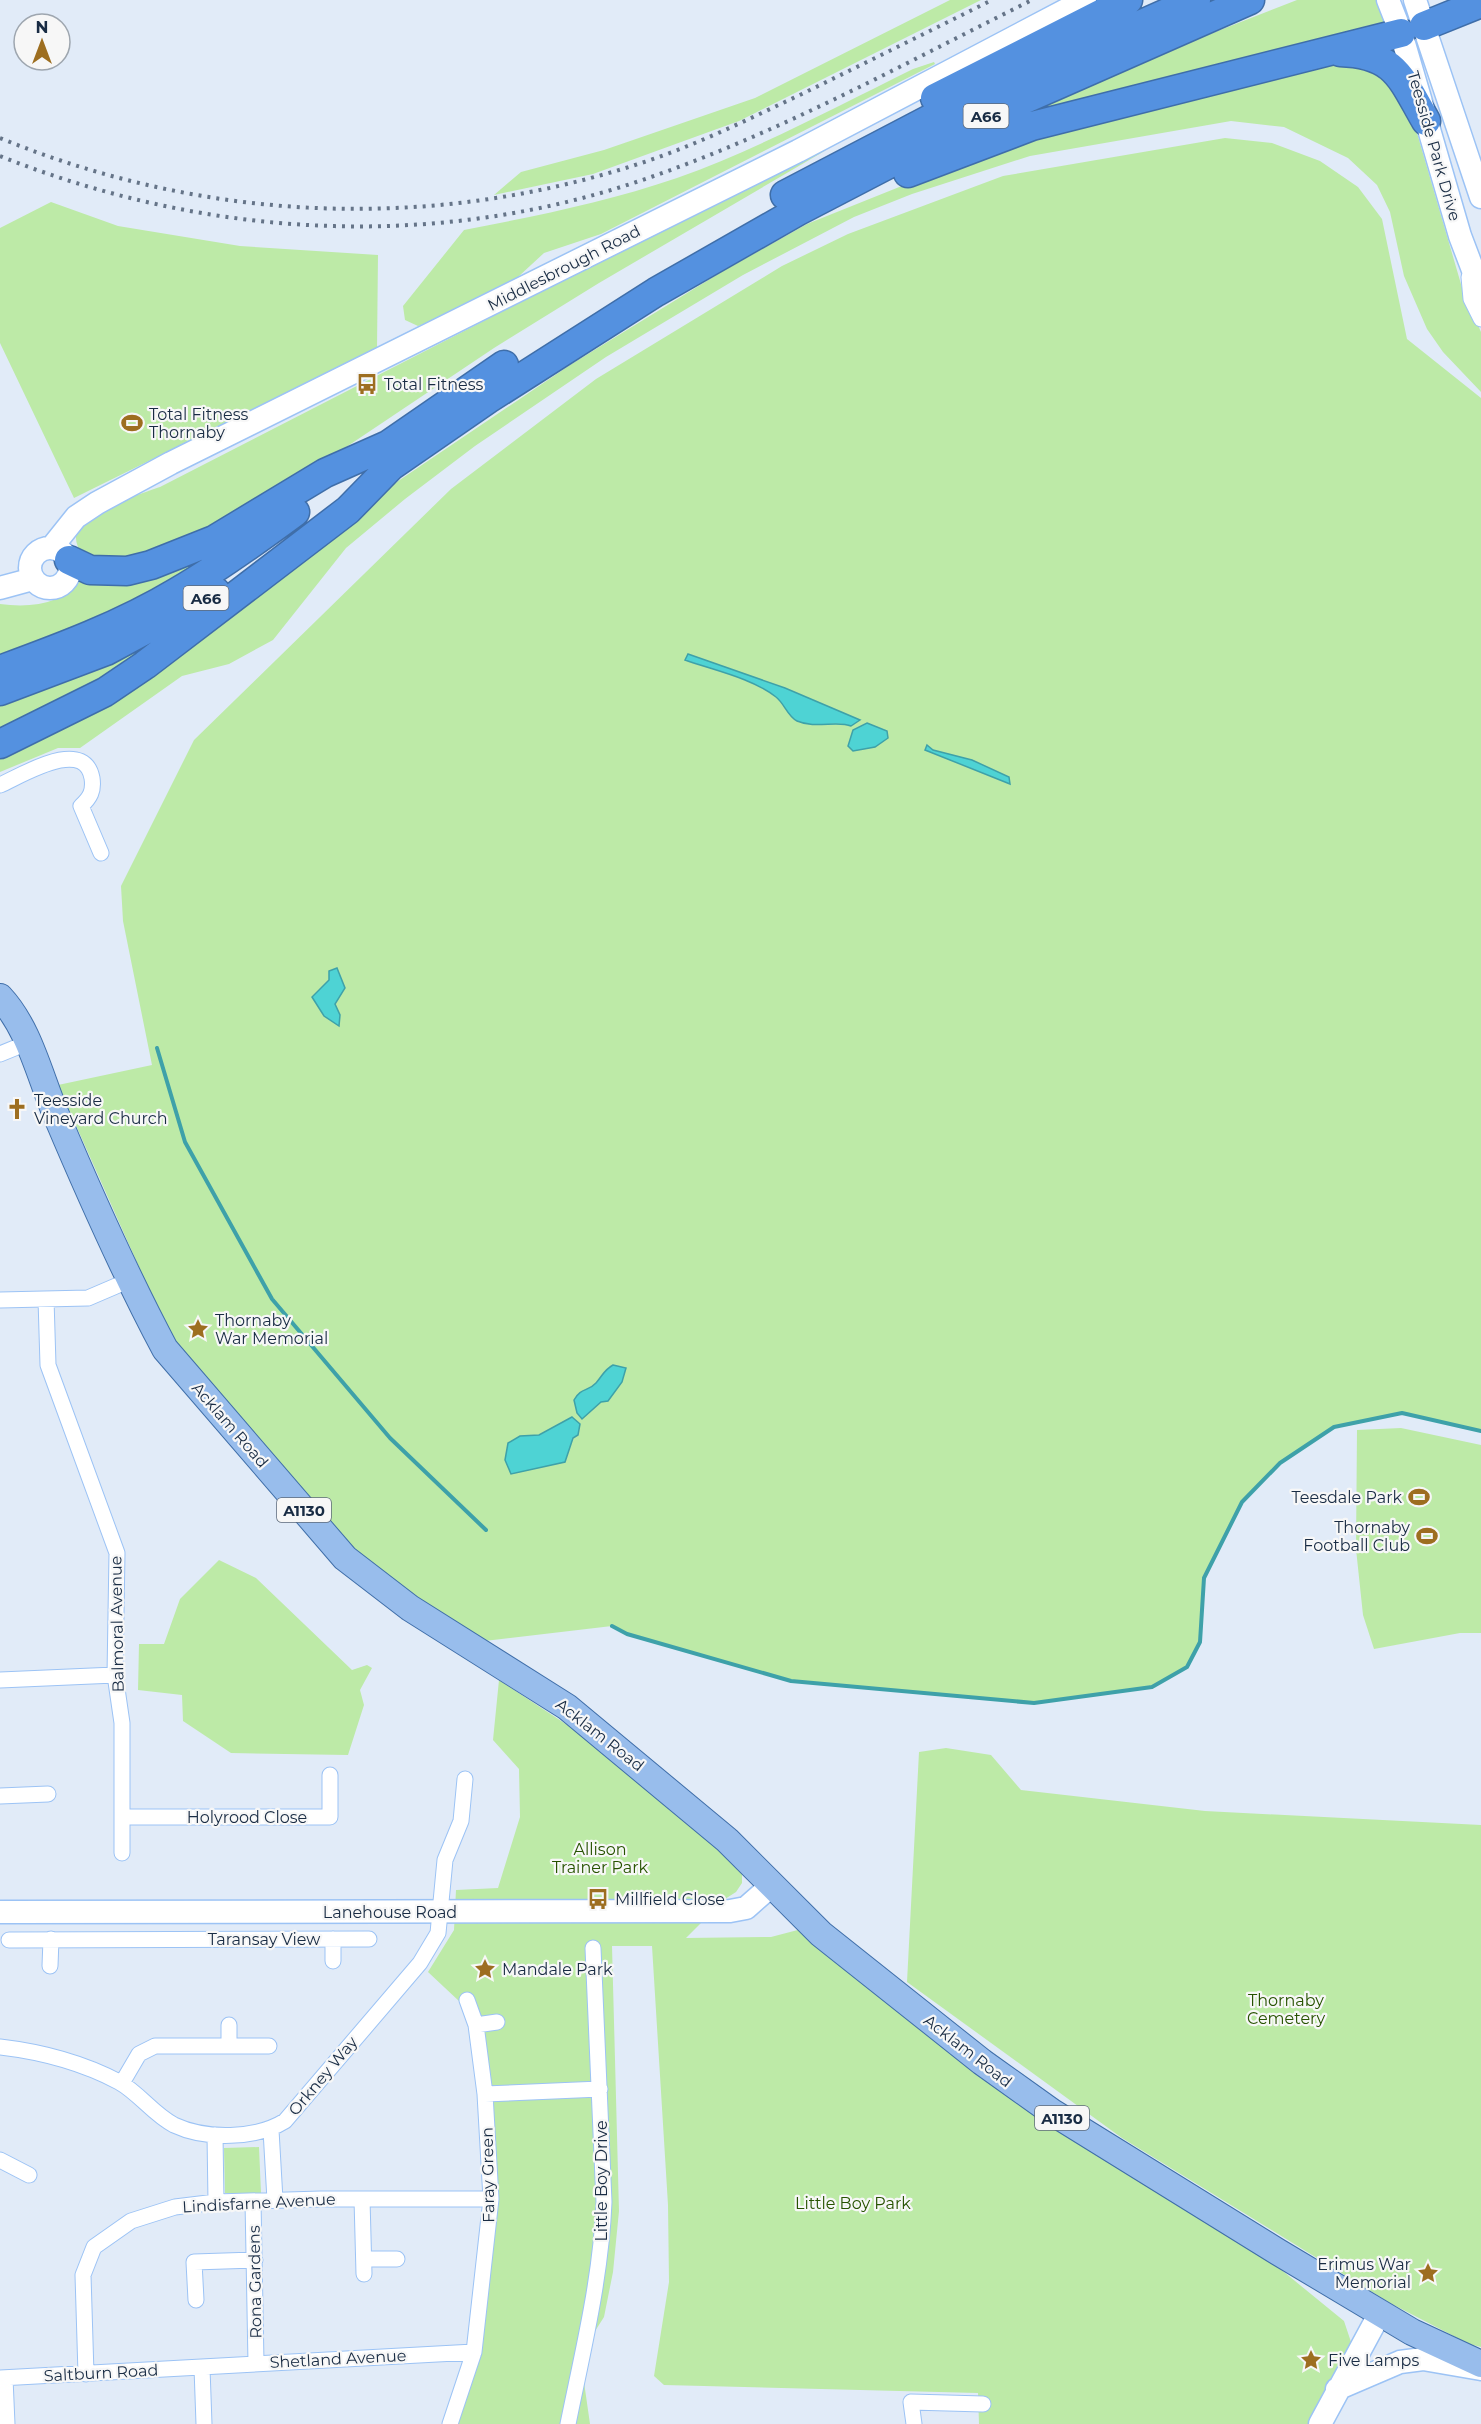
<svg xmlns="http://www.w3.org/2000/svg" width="1481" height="2424" viewBox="0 0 1481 2424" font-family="Montserrat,sans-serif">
	<rect width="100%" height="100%" fill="#e1ebf8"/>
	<path fill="#bdeaa7" d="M 950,0 L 981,0 L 739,121 L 593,174 L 494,195 L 521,172 L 604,150 L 755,98 Z
		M 1297,0 L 1378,0 L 1387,31 L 982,130 L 1062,92 Z
		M 1340,60 L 1368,62 L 1408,102 L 1463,291 L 1481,332 L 1481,392 L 1443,352 L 1427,329 L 1404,276 L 1390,212 L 1377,185 L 1348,158 L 1284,127 L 1231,121 L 1030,156 L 912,194 L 854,217 L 743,275 L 606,357 L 475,446 L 405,499 L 346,548 L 273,640 L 229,664 L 182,676 L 80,748 L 58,748 L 0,772 L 0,750 L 570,365 L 723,271 L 807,224 L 1014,141 Z
		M 934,62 L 935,64 L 601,234 L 544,253 L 518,277 L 429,322 L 418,326 L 405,320 L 403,306 L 464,230 C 536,216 607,202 677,178 C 758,149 836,107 913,69 Z
		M 1225,138 L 1272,143 L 1320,161 L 1358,187 L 1382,219 L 1407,339 L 1481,398 L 1481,1431 L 1402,1413 L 1334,1427 L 1280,1463 L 1242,1502 L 1204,1578 L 1200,1642 L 1187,1667 L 1152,1687 L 1034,1703 L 791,1681 L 627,1634 L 612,1626 L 476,1642 L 350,1551 L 171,1339 L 58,1085 L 152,1065 L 123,921 L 121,886 L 194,740 L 451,489 L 596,379 L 782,266 L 848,234 L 1003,176 Z
		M 828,149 L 599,283 L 494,348 L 288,486 L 171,548 L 108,564 L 81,554 C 78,547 74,540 77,532 C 85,511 140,494 160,487 L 634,244 Z
		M 51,202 L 118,226 L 240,246 L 378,255 L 377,348 L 74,498 L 0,343 L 0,228 Z
		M 224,541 L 173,585 L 0,663 L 0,604 C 30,608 67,605 82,575 Z
		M 163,631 L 145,655 L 0,735 L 0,700 Z
		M 1401,1428 L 1481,1445 L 1481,1633 L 1460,1633 L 1374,1649 L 1363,1615 L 1356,1549 L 1357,1430 Z
		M 219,1560 L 256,1578 L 352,1670 L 367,1665 L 372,1668 L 360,1690 L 364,1705 L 348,1755 L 231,1753 L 183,1721 L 182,1695 L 138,1690 L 139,1644 L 164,1644 L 180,1599 Z
		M 499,1680 L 622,1761 L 742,1871 L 742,1883 L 736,1892 L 725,1899 L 686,1938 L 771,1937 L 813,1926 L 1257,2250 L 1344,2321 L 1351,2342 L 1310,2424 L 979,2424 L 978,2393 L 664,2385 L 654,2376 L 669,2282 L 668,2205 L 652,1946 L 612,1946 L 619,2211 L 613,2272 L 604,2317 L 590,2339 L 583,2375 L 590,2424 L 449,2424 L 474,2352 L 491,2199 L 476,2017 L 428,1972 L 454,1930 L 456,1890 L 498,1888 L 520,1817 L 519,1769 L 493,1740 Z
		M 946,1748 L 991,1755 L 1021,1790 L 1205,1811 L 1481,1825 L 1481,2347 L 1469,2344 L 1390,2303 L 1122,2138 L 907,1982 L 919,1752 Z
		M 259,2147 L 261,2193 L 225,2193 L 224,2148 Z"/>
	<path fill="#4ed3d4" stroke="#3ea1a9" stroke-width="1.5" d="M 688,654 L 785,688 L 860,720 L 851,726 C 838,720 815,729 797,721 C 788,717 784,703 776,697 C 752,678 713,670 685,660 Z
		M 867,723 L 887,731 L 888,738 L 875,747 L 853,751 L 848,746 L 853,730 Z
		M 927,745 L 933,750 L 972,760 L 1009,777 L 1010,784 L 925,750 Z
		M 337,968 L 345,988 L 335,1004 L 340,1015 L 339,1026 L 324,1016 L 312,997 L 329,980 L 329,971 Z
		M 613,1365 L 626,1368 L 622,1382 L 608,1401 L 601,1402 L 582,1419 L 577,1413 L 574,1400 C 581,1387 588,1392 596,1383 C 603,1375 604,1370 613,1365 Z
		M 572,1417 L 580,1424 L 578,1435 L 573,1438 L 565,1462 L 511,1474 L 505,1460 L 508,1443 L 520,1436 L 539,1435 Z"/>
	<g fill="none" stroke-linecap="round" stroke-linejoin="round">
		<path stroke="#3ea1a9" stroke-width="4" d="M 157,1048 L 185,1142 L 272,1299 L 390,1438 L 486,1530
			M 612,1626 L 627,1634 L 791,1681 L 1034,1703 L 1152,1687 L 1187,1667 L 1200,1642 L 1204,1578 L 1242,1502 L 1280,1463 L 1334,1427 L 1402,1413 L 1481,1431"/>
		<defs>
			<path id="street" d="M 1469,277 L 1471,299 L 1481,319
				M 0,785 C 21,776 84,736 92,778 C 94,791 90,798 81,806 L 101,853
				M 0,1054 L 27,1043
				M 46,1299 L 48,1365 L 117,1553 L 115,1675 L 122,1723 L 122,1853
				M 0,1300 L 88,1298 L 130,1280
				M 0,1680 L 115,1675
				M 0,1796 L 48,1794
				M 122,1817 L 330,1817 L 330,1775
				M 9,1940 L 369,1939
				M 333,1961 L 333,1939
				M 50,1966 L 51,1939
				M 476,2025 L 497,2022
				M 229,2046 L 229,2025
				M 0,2047 C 43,2052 81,2062 119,2082 C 139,2093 153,2114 174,2125 C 206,2140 256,2139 285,2121 L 420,1963 L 438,1933 L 445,1860 L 461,1821 L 465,1779
				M 122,2083 L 139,2054 L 155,2046 L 269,2046
				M 485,2094 L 600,2089
				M 271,2130 L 275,2200
				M 215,2135 L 216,2202
				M 0,2160 L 29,2175
				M 362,2199 L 364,2274
				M 253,2201 L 256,2363
				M 364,2259 L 397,2259
				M 196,2300 L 194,2262 L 255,2260
				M 202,2368 L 204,2424
				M 86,2374 L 83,2275 L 94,2247 L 131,2221 L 175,2207 L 216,2202 L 321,2199 L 491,2199
				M 0,2378 L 474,2352
				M 5,2378 L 7,2424
				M 450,2424 L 474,2352 L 491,2199 L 485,2094 L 476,2025 L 467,2000
				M 568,2424 C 583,2350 601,2278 604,2202 L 593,1948
				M 914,2424 L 911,2402 L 983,2404"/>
			<path id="secondary" d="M 1388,0 L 1401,33 L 1460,236 L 1481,291
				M 1415,0 L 1481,197
				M 52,547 L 76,517 L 97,503 L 171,463 L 798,151 L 1085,0
				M30 568a20 20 0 1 1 40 0a20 20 0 1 1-40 0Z
				M 0,588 L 33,579
				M 0,1912 L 730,1911 L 746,1908 L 771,1886
				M 1337,2389 L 1400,2362 L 1423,2359 L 1481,2369
				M 1320,2424 L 1380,2313"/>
			<path id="primary" d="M 0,997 C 30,1029 40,1078 57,1117 C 90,1195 125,1274 165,1349 L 345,1558 L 410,1608 L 567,1707 L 727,1840 L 821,1934 L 982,2062 L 1052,2112 L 1278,2252 L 1412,2332 L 1481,2364"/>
			<path id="highway" d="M 1424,26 L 1481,3
				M 1340,52 C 1396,54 1401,78 1426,121
				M 935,98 L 1128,0
				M 908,173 L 1032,126 L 1401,33
				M 785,195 L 938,115 L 1196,0
				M 69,560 L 90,570 L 127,571 L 151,565 L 214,540 L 325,473 L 388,445 L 504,365
				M 0,670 C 60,648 122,625 177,592 C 218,568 257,540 295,512
				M 0,691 L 106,651 L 216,592
				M 0,744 L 105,692 L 145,665 L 348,510 L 391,466 L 488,399 L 656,292 L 798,211 L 950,132 L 1250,0"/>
		</defs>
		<use href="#street" stroke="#9cc3f5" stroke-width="17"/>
		<use href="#secondary" stroke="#9cc3f5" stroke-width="25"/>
		<use href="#primary" stroke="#3f6ea9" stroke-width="28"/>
		<use href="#highway" stroke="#3f6ea9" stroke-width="31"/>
		<use href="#street" stroke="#fff" stroke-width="15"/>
		<use href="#secondary" stroke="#fff" stroke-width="22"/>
		<use href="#primary" stroke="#98bdec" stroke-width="26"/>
		<use href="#highway" stroke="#5491e0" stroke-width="28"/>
		<path stroke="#657488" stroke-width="4" stroke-dasharray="3 6" stroke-linecap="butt" d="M 0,138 C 210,224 440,233 656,158 C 707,140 755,116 804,93 C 867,62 930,31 992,0
			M 0,156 C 208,239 438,252 651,177 C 783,131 907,62 1032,0"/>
	</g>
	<defs>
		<symbol id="bus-bare" viewBox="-9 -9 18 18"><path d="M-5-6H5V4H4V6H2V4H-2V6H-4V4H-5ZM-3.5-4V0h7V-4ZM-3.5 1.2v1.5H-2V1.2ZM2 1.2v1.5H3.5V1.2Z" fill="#9d6e20" stroke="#f7f7f7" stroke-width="2.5" paint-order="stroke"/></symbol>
		<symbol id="stadium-bare" viewBox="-9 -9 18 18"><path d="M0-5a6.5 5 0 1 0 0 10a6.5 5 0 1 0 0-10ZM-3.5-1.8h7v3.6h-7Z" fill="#9d6e20" stroke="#f7f7f7" stroke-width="2.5" paint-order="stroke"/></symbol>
		<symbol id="church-bare" viewBox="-9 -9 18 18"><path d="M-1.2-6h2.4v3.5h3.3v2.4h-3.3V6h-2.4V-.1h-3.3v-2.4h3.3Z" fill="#9d6e20" stroke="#f7f7f7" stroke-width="2.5" paint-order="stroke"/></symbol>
		<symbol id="sight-bare" viewBox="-9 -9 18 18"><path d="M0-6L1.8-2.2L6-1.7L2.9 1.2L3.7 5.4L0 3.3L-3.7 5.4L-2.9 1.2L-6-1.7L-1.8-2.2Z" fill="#9d6e20" stroke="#f7f7f7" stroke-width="2.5" paint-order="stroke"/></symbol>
	</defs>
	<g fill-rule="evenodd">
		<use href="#bus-bare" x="352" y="369" width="30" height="30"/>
		<use href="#stadium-bare" x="117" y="408" width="30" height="30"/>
		<use href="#church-bare" x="2" y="1094" width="30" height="30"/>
		<use href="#sight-bare" x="183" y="1314" width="30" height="30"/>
		<use href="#stadium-bare" x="1404" y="1482" width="30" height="30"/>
		<use href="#stadium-bare" x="1412" y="1521" width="30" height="30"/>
		<use href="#bus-bare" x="583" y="1884" width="30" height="30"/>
		<use href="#sight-bare" x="470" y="1954" width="30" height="30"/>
		<use href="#sight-bare" x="1413" y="2258" width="30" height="30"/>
		<use href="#sight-bare" x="1296" y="2345" width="30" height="30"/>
	</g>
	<g text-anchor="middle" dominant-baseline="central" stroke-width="4.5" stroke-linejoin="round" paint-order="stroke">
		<g fill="#f7f7f7" stroke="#5c697a" stroke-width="1.5">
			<rect x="963.5" y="104" width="45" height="24" rx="4.5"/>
			<rect x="183.5" y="586" width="45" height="24" rx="4.5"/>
			<rect x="277" y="1498" width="54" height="24" rx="4.5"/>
			<rect x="1035" y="2106" width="54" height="24" rx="4.5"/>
		</g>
		<g font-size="15" font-weight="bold" fill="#192c44">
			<text x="986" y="116">A66</text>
			<text x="206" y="598">A66</text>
			<text x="304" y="1510">A1130</text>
			<text x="1062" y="2118">A1130</text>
		</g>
		<g font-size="16" fill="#192c44" stroke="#f7f7f7">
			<text transform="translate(1434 146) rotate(74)">Teesside Park Drive</text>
			<text transform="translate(564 268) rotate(-27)">Middlesbrough Road</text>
			<text transform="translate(230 1425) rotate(49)">Acklam Road</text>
			<text transform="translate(117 1624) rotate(-91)">Balmoral Avenue</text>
			<text transform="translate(600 1735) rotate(38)">Acklam Road</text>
			<text x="247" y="1817">Holyrood Close</text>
			<text x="390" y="1912">Lanehouse Road</text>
			<text x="264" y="1939">Taransay View</text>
			<text transform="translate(968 2051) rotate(38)">Acklam Road</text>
			<text transform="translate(323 2076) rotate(-50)">Orkney Way</text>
			<text transform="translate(488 2175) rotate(-91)">Faray Green</text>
			<text transform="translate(601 2181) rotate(-90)">Little Boy Drive</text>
			<text transform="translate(259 2203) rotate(-3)">Lindisfarne Avenue</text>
			<text transform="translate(255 2282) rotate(-91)">Rona Gardens</text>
			<text transform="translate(338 2359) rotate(-3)">Shetland Avenue</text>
			<text transform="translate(101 2373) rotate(-3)">Saltburn Road</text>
		</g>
		<g font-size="16" fill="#192c44" stroke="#f7f7f7" text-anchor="start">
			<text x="384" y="384">Total Fitness</text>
			<text x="149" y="414">Total Fitness<tspan x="149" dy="18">Thornaby</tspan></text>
			<text x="34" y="1100">Teesside<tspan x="34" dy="18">Vineyard Church</tspan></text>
			<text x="215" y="1320">Thornaby<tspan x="215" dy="18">War Memorial</tspan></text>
			<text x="1402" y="1497" text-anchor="end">Teesdale Park</text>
			<text x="1410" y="1527" text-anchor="end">Thornaby<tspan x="1410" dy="18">Football Club</tspan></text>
			<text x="615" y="1899">Millfield Close</text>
			<text x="502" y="1969">Mandale Park</text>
			<text x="1411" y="2264" text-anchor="end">Erimus War<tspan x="1411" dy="18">Memorial</tspan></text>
			<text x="1328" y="2360">Five Lamps</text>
		</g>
		<g font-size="16" fill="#275301" stroke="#f7f7f7">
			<text x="600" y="1849">Allison<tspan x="600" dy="18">Trainer Park</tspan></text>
			<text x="1286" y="2000">Thornaby<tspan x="1286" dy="18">Cemetery</tspan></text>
			<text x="853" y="2203">Little Boy Park</text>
		</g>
	</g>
	<g transform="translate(42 42)"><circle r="28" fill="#f7f7f7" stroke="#9ea6af" stroke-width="1.5"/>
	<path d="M0-4.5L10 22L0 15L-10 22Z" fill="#9d6e20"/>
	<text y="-9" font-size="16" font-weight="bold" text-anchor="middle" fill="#192c44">N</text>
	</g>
</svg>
